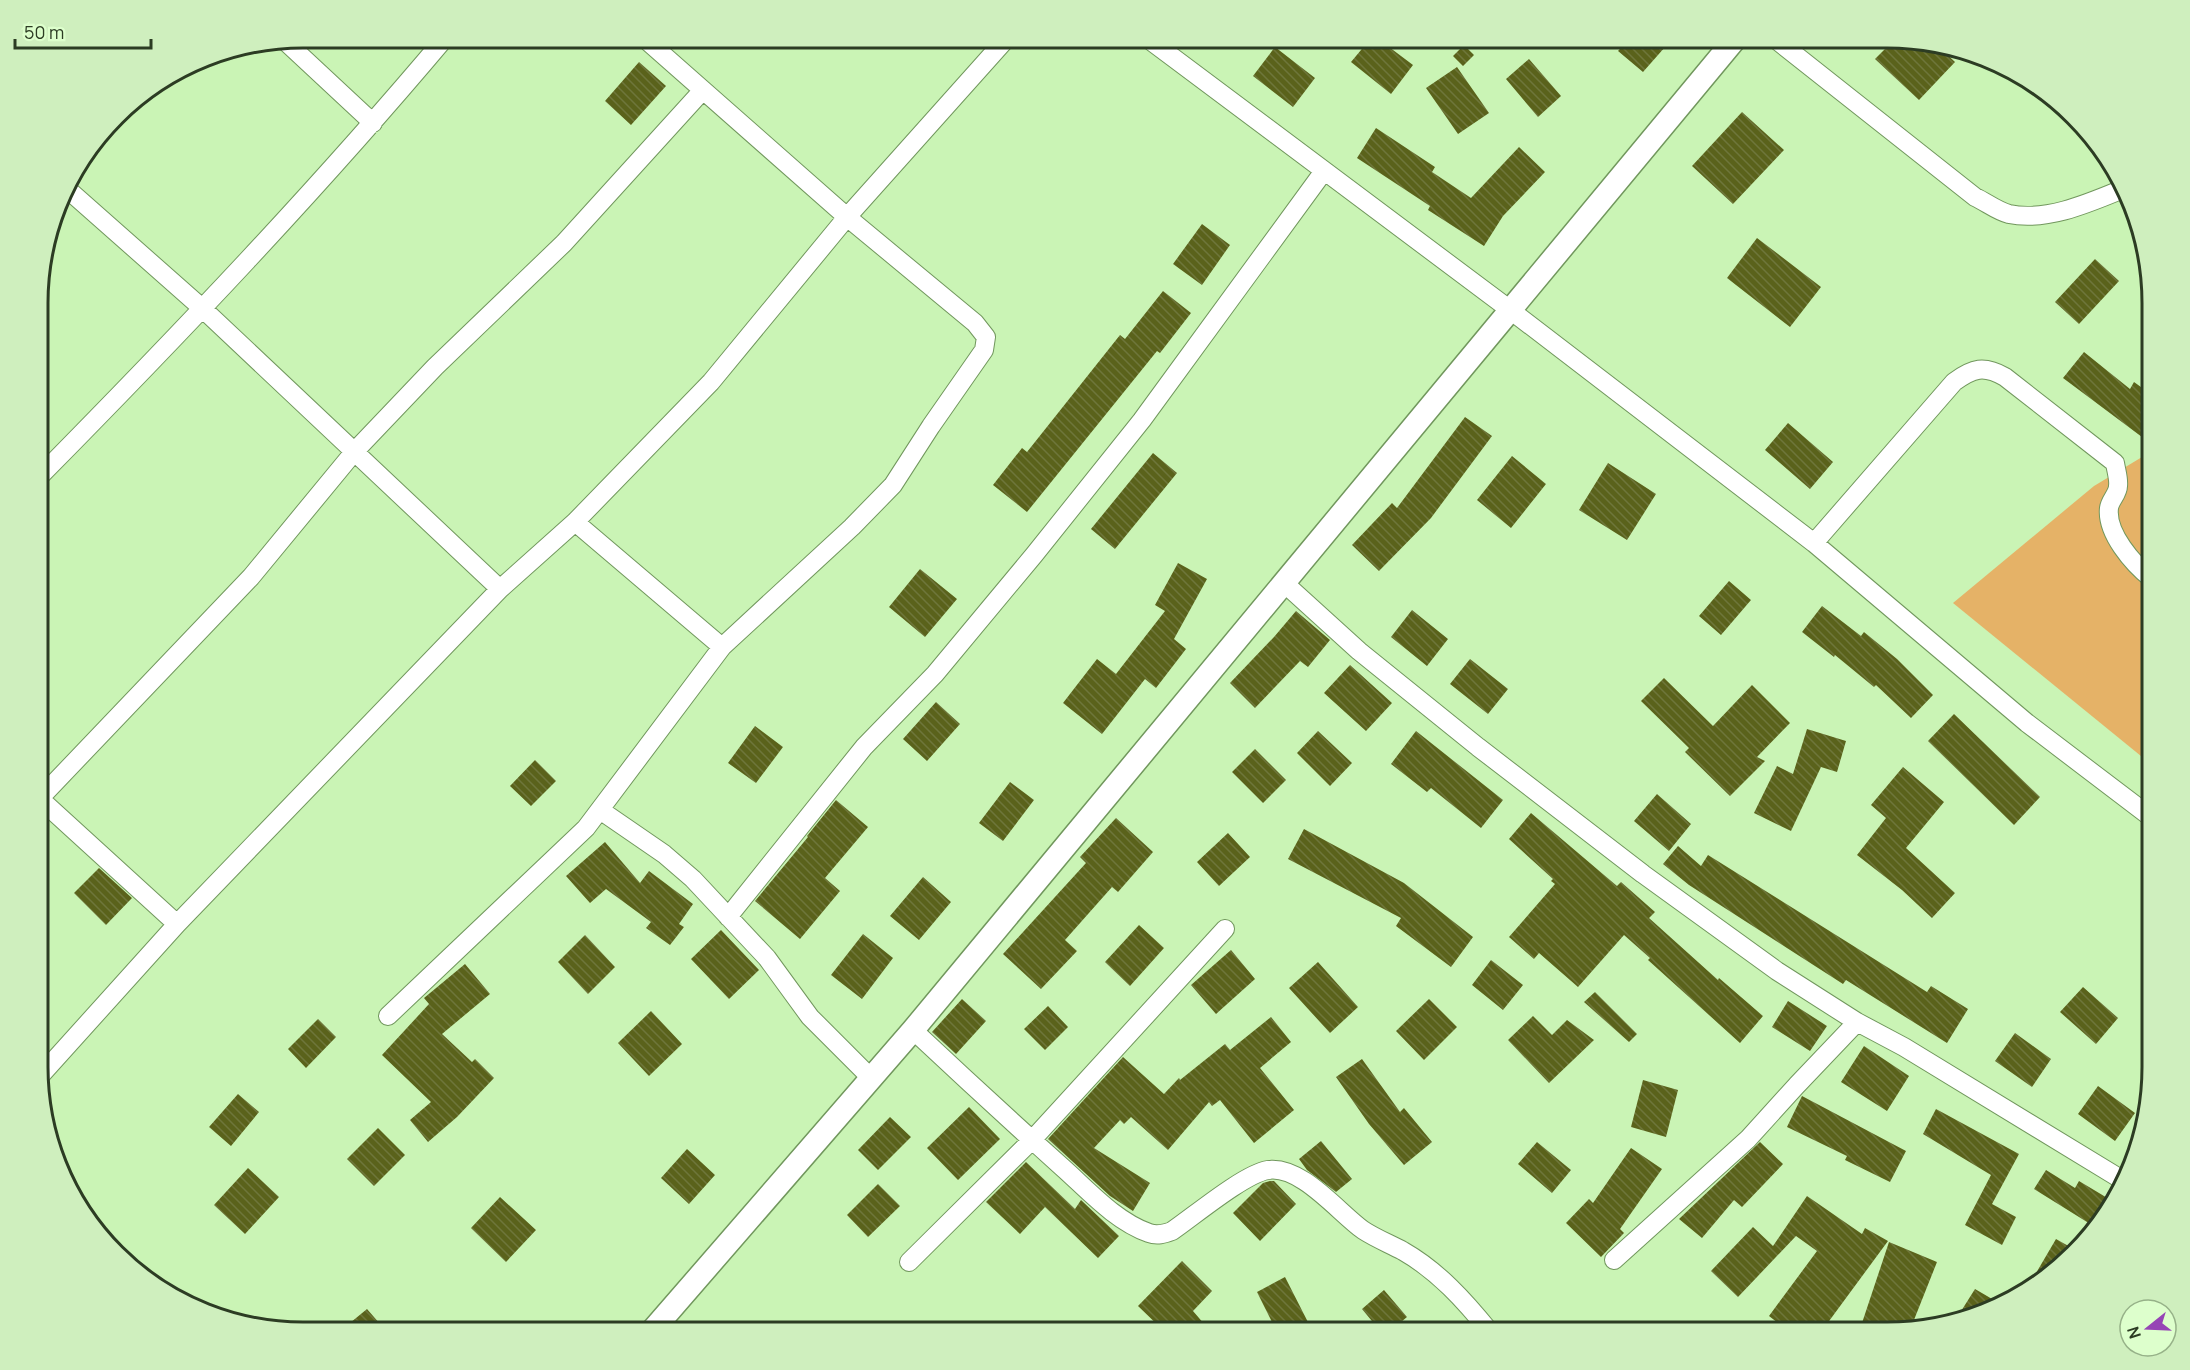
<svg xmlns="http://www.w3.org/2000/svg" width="2190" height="1370" viewBox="0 0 2190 1370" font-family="Manrope,sans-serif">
	<defs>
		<pattern id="building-back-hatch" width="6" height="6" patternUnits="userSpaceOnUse" patternTransform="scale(1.5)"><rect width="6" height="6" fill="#5a621b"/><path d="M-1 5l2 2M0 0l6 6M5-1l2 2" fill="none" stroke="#6e763b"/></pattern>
	</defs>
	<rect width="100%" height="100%" fill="#caf4b5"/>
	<path fill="#e5b267" d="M 2152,451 L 2152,765 L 1953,603 L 2094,486 Z"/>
	<path fill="url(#building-back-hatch)" d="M 1371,38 L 1377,38 L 1413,65 L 1391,94 L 1351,62 Z
		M 1630,38 L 1673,38 L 1643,72 L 1618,51 Z
		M 1895,39 L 1938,46 L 1955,62 L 1919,100 L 1875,59 Z
		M 1464,45 L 1474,55 L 1463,66 L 1453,56 Z
		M 1275,47 L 1315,78 L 1293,107 L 1253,76 Z
		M 1529,59 L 1561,96 L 1538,117 L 1506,79 Z
		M 639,62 L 666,86 L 631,125 L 605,101 Z
		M 1457,67 L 1489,113 L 1458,134 L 1426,88 Z
		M 1742,112 L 1784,150 L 1733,204 L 1692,166 Z
		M 1376,128 L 1435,167 L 1432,172 L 1471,198 L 1519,147 L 1545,172 L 1503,216 L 1484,246 L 1428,210 L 1430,206 L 1357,158 Z
		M 1202,224 L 1230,245 L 1202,285 L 1173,264 Z
		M 1757,238 L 1821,287 L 1790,327 L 1727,278 Z
		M 2095,259 L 2119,281 L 2079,324 L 2055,302 Z
		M 1163,291 L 1191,313 L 1160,353 L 1157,351 L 1027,512 L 993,485 L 1022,448 L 1027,452 L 1120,335 L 1125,339 Z
		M 2084,352 L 2130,389 L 2134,382 L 2152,395 L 2152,432 L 2146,440 L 2063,378 Z
		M 1465,417 L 1492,436 L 1431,518 L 1379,571 L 1352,545 L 1392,503 L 1397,508 Z
		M 1788,423 L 1833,462 L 1810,489 L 1765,450 Z
		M 1153,453 L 1177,473 L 1115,549 L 1091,529 Z
		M 1512,456 L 1546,484 L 1511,528 L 1477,500 Z
		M 1608,463 L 1656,494 L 1627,540 L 1579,510 Z
		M 1178,563 L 1207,579 L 1174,639 L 1186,649 L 1156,688 L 1145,679 L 1102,734 L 1063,703 L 1097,659 L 1116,674 L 1165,611 L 1155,605 Z
		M 920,569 L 957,599 L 925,637 L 889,607 Z
		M 1729,581 L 1751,600 L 1721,635 L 1699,616 Z
		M 1822,606 L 1861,636 L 1864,632 L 1897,659 L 1933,695 L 1911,718 L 1876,685 L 1874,687 L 1835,655 L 1834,657 L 1802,632 Z
		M 1412,610 L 1448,639 L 1427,666 L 1391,637 Z
		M 1296,611 L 1330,640 L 1308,667 L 1300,661 L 1255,708 L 1230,683 L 1274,637 Z
		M 1470,659 L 1508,689 L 1488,714 L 1450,684 Z
		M 1350,665 L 1392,703 L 1366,731 L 1324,693 Z
		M 1664,678 L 1713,726 L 1752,685 L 1790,723 L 1757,757 L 1765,761 L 1730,796 L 1685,752 L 1689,748 L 1641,701 Z
		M 936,702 L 960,724 L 927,761 L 903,739 Z
		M 1954,714 L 2040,797 L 2014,825 L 1928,741 Z
		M 755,726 L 783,747 L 756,783 L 728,763 Z
		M 1807,729 L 1846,741 L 1837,772 L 1821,767 L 1791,831 L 1754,813 L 1777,766 L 1793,774 Z
		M 1318,731 L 1352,763 L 1330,786 L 1297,753 Z
		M 1416,731 L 1503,800 L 1481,828 L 1431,788 L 1427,792 L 1391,764 Z
		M 1255,749 L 1286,780 L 1263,803 L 1232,772 Z
		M 535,760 L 556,781 L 531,806 L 510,786 Z
		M 1903,767 L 1944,802 L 1906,848 L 1955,893 L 1932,918 L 1902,890 L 1857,855 L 1886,818 L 1871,805 Z
		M 1010,782 L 1034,800 L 1003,841 L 979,823 Z
		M 1657,794 L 1691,824 L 1669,851 L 1634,821 Z
		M 836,800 L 868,827 L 825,878 L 840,891 L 800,939 L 755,901 L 808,837 L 807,836 Z
		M 1531,813 L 1617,886 L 1621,882 L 1655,912 L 1649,918 L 1718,980 L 1719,978 L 1763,1016 L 1740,1043 L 1648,960 L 1650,958 L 1624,935 L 1578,987 L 1539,953 L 1534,959 L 1509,937 L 1555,884 L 1551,881 L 1553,879 L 1509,839 Z
		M 1116,818 L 1153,852 L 1118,892 L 1112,887 L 1065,940 L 1077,951 L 1041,989 L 1003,954 L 1086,863 L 1080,857 Z
		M 1304,829 L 1404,883 L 1473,937 L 1451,967 L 1396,926 L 1401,918 L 1288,859 Z
		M 1228,833 L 1250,857 L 1219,886 L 1197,862 Z
		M 605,842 L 640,883 L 649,871 L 693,904 L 679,924 L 684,927 L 670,945 L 646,928 L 651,922 L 606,889 L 590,903 L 566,876 Z
		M 1678,846 L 1701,866 L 1708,855 L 1927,992 L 1931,986 L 1968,1009 L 1947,1043 L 1846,980 L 1843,984 L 1689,885 L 1663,864 Z
		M 99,868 L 132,898 L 106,925 L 74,893 Z
		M 923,877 L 951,902 L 919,940 L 890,916 Z
		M 1139,925 L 1164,948 L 1130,986 L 1105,962 Z
		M 721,930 L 759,970 L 729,999 L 691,959 Z
		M 863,934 L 893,958 L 862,999 L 831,975 Z
		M 585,935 L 615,967 L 588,994 L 558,962 Z
		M 1231,950 L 1255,979 L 1216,1014 L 1191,985 Z
		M 1491,960 L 1523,985 L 1503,1010 L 1472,985 Z
		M 1318,962 L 1358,1007 L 1330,1033 L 1289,988 Z
		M 465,964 L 490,994 L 442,1034 L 472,1062 L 475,1059 L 494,1078 L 457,1117 L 428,1142 L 410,1120 L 431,1102 L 382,1055 L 429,1004 L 424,998 Z
		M 2083,987 L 2118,1018 L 2096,1044 L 2060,1012 Z
		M 1595,992 L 1637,1034 L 1629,1042 L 1584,1002 Z
		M 962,999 L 986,1021 L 956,1054 L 932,1032 Z
		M 1429,999 L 1457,1027 L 1424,1060 L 1396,1031 Z
		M 1788,1001 L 1827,1026 L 1810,1051 L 1772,1027 Z
		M 1048,1006 L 1068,1027 L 1045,1050 L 1024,1029 Z
		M 651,1011 L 682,1044 L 649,1076 L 618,1043 Z
		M 1533,1016 L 1552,1035 L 1567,1020 L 1594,1040 L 1549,1083 L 1508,1040 Z
		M 1271,1017 L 1291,1042 L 1260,1068 L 1294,1110 L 1254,1143 L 1220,1100 L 1212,1106 L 1209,1102 L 1168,1150 L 1131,1117 L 1124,1124 L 1120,1120 L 1094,1148 L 1150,1183 L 1133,1211 L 1110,1196 L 1048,1139 L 1123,1057 L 1164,1094 L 1179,1078 L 1180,1080 L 1225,1044 L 1230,1050 Z
		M 318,1019 L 336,1037 L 306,1068 L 288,1049 Z
		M 2015,1033 L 2051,1059 L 2032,1087 L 1995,1061 Z
		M 1864,1046 L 1909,1076 L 1887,1111 L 1841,1082 Z
		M 1362,1059 L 1400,1112 L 1404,1108 L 1432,1142 L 1404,1165 L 1369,1124 L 1336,1077 Z
		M 1643,1080 L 1678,1090 L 1666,1137 L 1631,1127 Z
		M 2098,1086 L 2135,1113 L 2115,1141 L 2078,1114 Z
		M 238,1094 L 259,1112 L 231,1146 L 209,1127 Z
		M 1802,1096 L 1906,1151 L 1890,1182 L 1845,1160 L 1847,1156 L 1787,1127 Z
		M 969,1107 L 1000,1139 L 958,1180 L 927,1148 Z
		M 1936,1109 L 2019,1154 L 1992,1204 L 2016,1217 L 2002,1245 L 1965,1225 L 1991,1175 L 1923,1134 Z
		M 890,1117 L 911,1137 L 878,1170 L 858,1150 Z
		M 378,1128 L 405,1155 L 374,1186 L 347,1159 Z
		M 1321,1141 L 1352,1179 L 1336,1192 L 1307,1170 L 1299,1159 Z
		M 1537,1142 L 1571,1170 L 1552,1193 L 1518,1164 Z
		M 1760,1142 L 1783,1164 L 1742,1207 L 1734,1200 L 1702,1238 L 1679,1219 Z
		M 1631,1148 L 1662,1169 L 1620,1229 L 1624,1233 L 1601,1257 L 1566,1223 L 1589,1199 L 1593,1203 Z
		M 687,1149 L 715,1175 L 689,1204 L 661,1178 Z
		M 1026,1162 L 1075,1209 L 1081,1200 L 1119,1236 L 1098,1258 L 1045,1207 L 1020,1234 L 986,1202 Z
		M 248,1168 L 279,1197 L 245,1234 L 214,1205 Z
		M 2046,1170 L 2075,1188 L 2079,1181 L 2114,1202 L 2108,1214 L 2095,1227 L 2034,1189 Z
		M 1270,1181 L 1274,1181 L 1296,1204 L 1260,1241 L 1233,1213 L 1263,1183 Z
		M 878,1184 L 900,1206 L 868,1237 L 847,1215 Z
		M 1807,1196 L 1862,1234 L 1865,1228 L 1888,1241 L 1821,1332 L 1790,1332 L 1769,1316 L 1817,1251 L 1796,1236 L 1738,1297 L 1711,1271 L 1753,1227 L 1773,1246 Z
		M 500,1197 L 536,1230 L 506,1262 L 471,1228 Z
		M 2056,1239 L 2072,1248 L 2036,1282 L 2032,1280 Z
		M 1889,1242 L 1937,1262 L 1910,1330 L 1859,1332 Z
		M 1182,1261 L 1212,1291 L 1193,1311 L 1211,1332 L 1165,1332 L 1138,1306 Z
		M 1285,1277 L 1313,1332 L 1277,1332 L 1257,1292 Z
		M 1975,1289 L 1999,1303 L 1958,1316 Z
		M 1384,1290 L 1407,1317 L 1389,1332 L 1381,1332 L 1362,1309 Z
		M 367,1309 L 387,1332 L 339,1332 Z"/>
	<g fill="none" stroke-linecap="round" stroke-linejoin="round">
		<defs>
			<path id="minor" d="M 1147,38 L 1509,309 L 1814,543 L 2027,723 L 2152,818
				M 1774,38 L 1975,197 C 1986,202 1997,211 2009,214 C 2046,222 2089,203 2123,189
				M 285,41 L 373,123
				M 65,187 L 203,309 L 500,589
				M 40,476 C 180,334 317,190 445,38
				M 575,522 L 722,647
				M 1814,543 L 1954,382 C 1973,368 1984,365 2005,377 L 2115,463 C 2116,470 2119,479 2118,486 C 2118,494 2110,500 2109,508 C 2106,533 2133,564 2152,579
				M 1283,582 L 1359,651 L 1478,747 L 1643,874 L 1777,971 L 1857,1022 L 1904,1047 L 2124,1181
				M 40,798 L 251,577 L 354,452 L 435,367 L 564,243 L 703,90
				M 40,799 L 177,924
				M 600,810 L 664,854 L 693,879 L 767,958 L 810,1017 L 871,1078
				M 728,917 L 864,747 L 935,674 L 1034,555 L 1142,420 L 1324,171
				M 388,1016 L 586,828 L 722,647 L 852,527 L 893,485 L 931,426 L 984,350 L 986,337 L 975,323 L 847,217 L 644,38
				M 913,1030 C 962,1076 1012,1122 1062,1167 C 1088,1190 1115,1221 1149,1233 C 1157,1236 1164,1234 1172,1231 C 1194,1216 1244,1174 1268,1170 C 1301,1165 1338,1212 1363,1230 C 1375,1238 1390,1244 1403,1251 C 1438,1271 1465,1301 1490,1332
				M 40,1076 L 177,924 L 500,589 L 575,522 L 711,382 L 847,217 L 1007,38
				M 1614,1260 L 1748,1139 L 1797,1085 L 1857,1022
				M 909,1262 L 1032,1140 L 1225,929"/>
			<path id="tertiary" d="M 651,1332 L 913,1030 L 1736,38"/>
		</defs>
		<use href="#minor" stroke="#71975d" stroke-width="20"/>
		<use href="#tertiary" stroke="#71975d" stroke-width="25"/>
		<use href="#minor" stroke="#fff" stroke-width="18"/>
		<use href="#tertiary" stroke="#fff" stroke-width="22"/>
	</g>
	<path d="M0 0H2190V1370H0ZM303 48H1887A255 255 0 0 1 2142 303V1067A255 255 0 0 1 1887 1322H303A255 255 0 0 1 48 1067V303A255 255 0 0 1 303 48Z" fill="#cfefbe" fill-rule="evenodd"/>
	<path fill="none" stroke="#2c3c23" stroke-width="3" d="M303 48H1887A255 255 0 0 1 2142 303V1067A255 255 0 0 1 1887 1322H303A255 255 0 0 1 48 1067V303A255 255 0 0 1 303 48Z"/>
	<g transform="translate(2148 1328) rotate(252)"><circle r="28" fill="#ddffcc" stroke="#96b188" stroke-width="1.5"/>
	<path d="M0-4.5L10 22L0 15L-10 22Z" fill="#9645b5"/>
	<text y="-9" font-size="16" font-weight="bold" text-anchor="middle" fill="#2c3c23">N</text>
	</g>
	<path d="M15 39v9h136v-9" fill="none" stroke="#2c3c23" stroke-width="3"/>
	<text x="24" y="39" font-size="18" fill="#2c3c23" stroke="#ddffcc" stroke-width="4.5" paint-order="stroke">50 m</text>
</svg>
